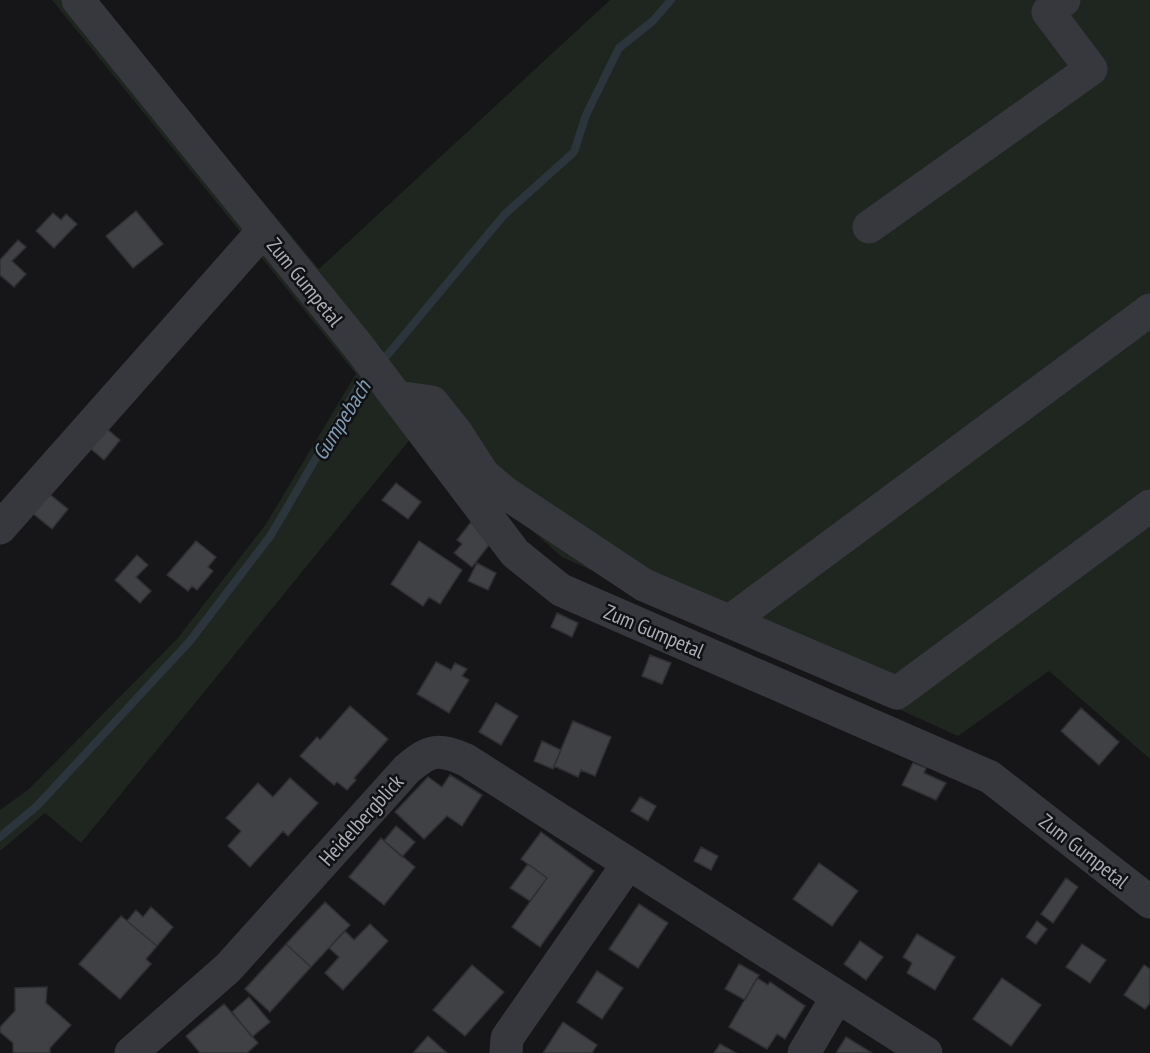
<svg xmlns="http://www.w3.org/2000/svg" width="1150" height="1053" viewBox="0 0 1150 1053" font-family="'PT Sans Narrow',sans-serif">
	<rect width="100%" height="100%" fill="#161618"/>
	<path fill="#1e261f" d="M 52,0 L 95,0 L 319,269 L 610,0 L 1150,0 L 1150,759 L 1049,671 L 958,736 L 562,557 L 484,488 L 429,416 L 81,843 L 45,813 L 0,851 L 0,810 L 29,789 L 177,639 L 266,524 L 356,374 Z"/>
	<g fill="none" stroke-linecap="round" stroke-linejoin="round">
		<path stroke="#2c353c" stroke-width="8" d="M 380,364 L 504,215 L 574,152 L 586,115 L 619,48 L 653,21 L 671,0
			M 0,837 L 37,806 L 190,641 L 271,535 L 360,383 L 369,374"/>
	</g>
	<path fill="#404145" stroke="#303034" stroke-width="1.5" d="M 136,211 L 163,244 L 133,268 L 106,236 Z
		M 53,213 L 61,220 L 66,214 L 77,224 L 54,248 L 36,231 Z
		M 18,240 L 26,247 L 12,261 L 26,274 L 14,287 L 0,275 L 0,260 Z
		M 107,429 L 120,440 L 104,460 L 91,449 Z
		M 396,483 L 421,502 L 408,519 L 382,500 Z
		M 47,492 L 68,509 L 52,529 L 31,512 Z
		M 471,522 L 489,545 L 472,567 L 454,553 L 462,544 L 457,540 Z
		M 196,541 L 216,557 L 208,567 L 213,571 L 197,590 L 192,586 L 188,591 L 167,575 Z
		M 419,541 L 462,570 L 440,604 L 429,597 L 423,606 L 391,584 Z
		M 137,555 L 148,565 L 136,577 L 151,591 L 140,603 L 115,580 Z
		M 477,563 L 496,573 L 488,590 L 468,581 Z
		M 557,613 L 578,623 L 572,637 L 551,627 Z
		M 650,655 L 671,663 L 662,684 L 642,676 Z
		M 436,662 L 451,670 L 455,663 L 467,669 L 462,676 L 469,680 L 449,713 L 417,694 Z
		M 496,703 L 518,716 L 501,745 L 479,732 Z
		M 350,706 L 388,739 L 354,778 L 356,780 L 347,790 L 337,782 L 334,785 L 300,756 L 317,737 L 320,740 Z
		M 1081,708 L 1119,742 L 1099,765 L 1061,731 Z
		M 573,721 L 611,737 L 595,776 L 581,770 L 578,777 L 554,766 Z
		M 542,741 L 561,750 L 553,769 L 534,761 Z
		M 913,763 L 926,768 L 924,773 L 946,783 L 936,800 L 902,785 Z
		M 450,775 L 482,795 L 462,826 L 447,816 L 424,839 L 395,812 L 428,777 L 442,787 Z
		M 290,778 L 318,803 L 288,836 L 283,831 L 250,867 L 228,846 L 241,831 L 226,818 L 258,783 L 273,797 Z
		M 640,797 L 656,806 L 648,821 L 631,811 Z
		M 396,826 L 415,842 L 402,857 L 384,841 Z
		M 541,832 L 594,871 L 540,947 L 512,927 L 547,878 L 521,859 Z
		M 381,838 L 415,867 L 384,905 L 349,877 Z
		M 701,847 L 718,856 L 711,870 L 694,861 Z
		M 819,863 L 858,891 L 832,926 L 793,899 Z
		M 528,864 L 547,878 L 530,901 L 510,888 Z
		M 1066,878 L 1078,887 L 1053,923 L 1041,914 Z
		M 325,902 L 350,925 L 311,967 L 286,944 Z
		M 639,904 L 668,923 L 638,968 L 609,949 Z
		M 151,907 L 173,927 L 157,946 L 127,921 L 136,910 L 143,917 Z
		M 121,916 L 157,946 L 146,959 L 151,964 L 120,999 L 79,964 Z
		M 1037,921 L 1047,929 L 1036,944 L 1026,937 Z
		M 370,924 L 388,941 L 343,990 L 325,973 L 339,957 L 329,948 L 345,931 L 354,940 Z
		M 917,934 L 955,957 L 935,990 L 907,973 L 912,963 L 903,957 Z
		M 860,941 L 883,957 L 866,980 L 844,964 Z
		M 286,944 L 311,967 L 270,1012 L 245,989 Z
		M 1082,944 L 1106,960 L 1090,983 L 1066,967 Z
		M 739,964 L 759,975 L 745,1000 L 725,989 Z
		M 472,965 L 504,992 L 465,1036 L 433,1010 Z
		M 1144,965 L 1150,969 L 1150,1003 L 1145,1009 L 1124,995 Z
		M 597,971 L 623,988 L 602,1019 L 577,1002 Z
		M 757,978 L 768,985 L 770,982 L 805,1006 L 785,1039 L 777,1034 L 767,1049 L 729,1027 Z
		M 1002,978 L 1041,1005 L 1011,1046 L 973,1019 Z
		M 47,987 L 46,1003 L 71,1025 L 50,1048 L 50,1053 L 13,1053 L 13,1043 L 0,1032 L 0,1027 L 15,1011 L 15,988 Z
		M 249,997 L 270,1022 L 252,1037 L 232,1012 Z
		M 224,1004 L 258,1043 L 247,1053 L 200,1053 L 186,1036 Z
		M 563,1022 L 597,1045 L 592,1053 L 543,1053 Z
		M 428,1036 L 447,1053 L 413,1053 Z
		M 846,1037 L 872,1053 L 836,1053 Z
		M 720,1044 L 736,1053 L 714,1053 Z"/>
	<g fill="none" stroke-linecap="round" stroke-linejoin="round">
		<path stroke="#37383d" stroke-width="33" d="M 78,0 L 358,346 L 515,553 L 561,590 L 990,777 L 1150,902
			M 869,227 L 1091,69 L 1048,12 L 1064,0
			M 397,397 L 432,402 L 456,432 L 483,474 L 504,492 L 644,585 L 897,693 L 1150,506
			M 0,528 L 263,231
			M 730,621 L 1150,310
			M 131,1053 L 228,968 L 407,769 C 431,749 438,748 466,760 L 926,1053
			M 506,1053 L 507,1038 L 628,864
			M 804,1053 L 837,997"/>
	</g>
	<g text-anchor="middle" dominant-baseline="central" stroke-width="5" stroke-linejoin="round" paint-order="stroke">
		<g font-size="21" fill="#a8adb8" stroke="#111113">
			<text transform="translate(305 282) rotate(51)">Zum Gumpetal</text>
			<text transform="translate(654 631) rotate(23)">Zum Gumpetal</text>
			<text transform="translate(361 820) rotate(-48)">Heidelbergblick</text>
			<text transform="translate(1084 851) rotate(38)">Zum Gumpetal</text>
		</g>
		<g font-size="22" font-style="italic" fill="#7f9bb3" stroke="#111113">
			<text transform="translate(341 420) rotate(-58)">Gumpebach</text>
		</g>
	</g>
</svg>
